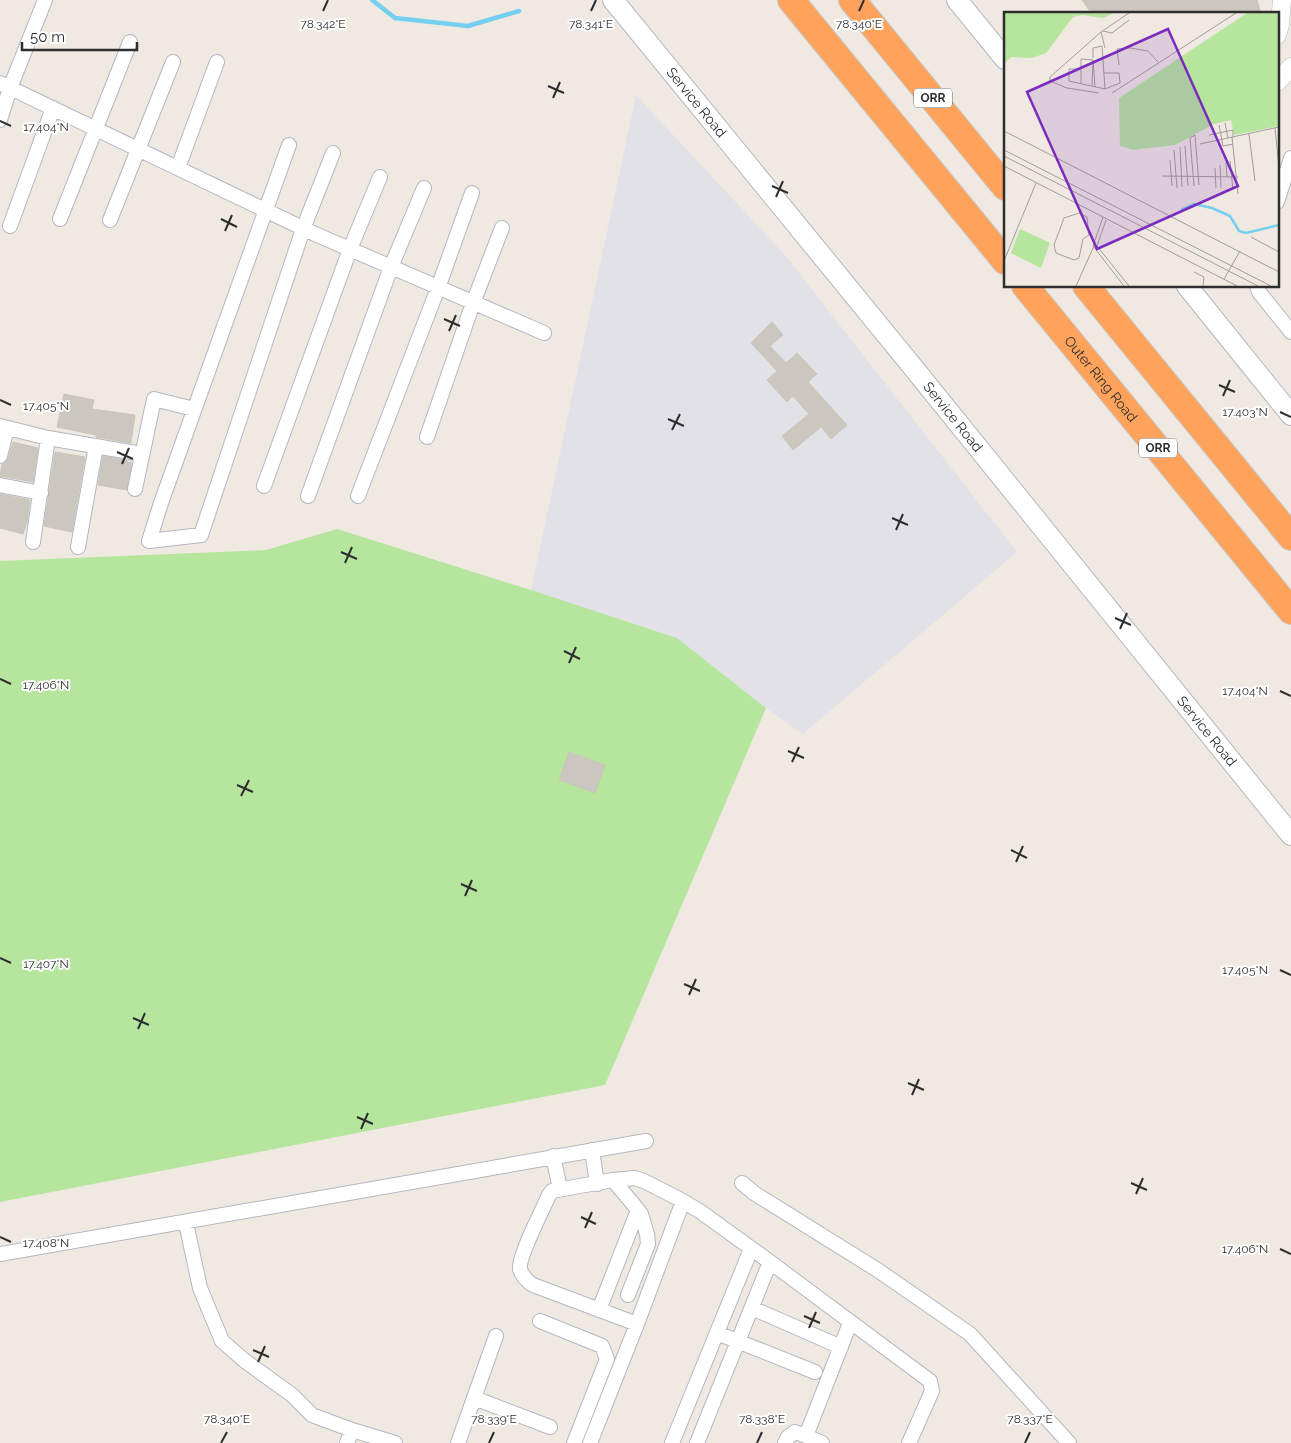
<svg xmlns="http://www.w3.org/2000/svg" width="1291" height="1443" viewBox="0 0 1291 1443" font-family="Raleway,sans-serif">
	<rect width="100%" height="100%" fill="#efe9e1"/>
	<path fill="#e3e1e8" d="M 636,95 L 785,255 L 1017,552 L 803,734 L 766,708 L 677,638 L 531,590 Z"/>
	<path fill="#b6e59e" d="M 337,529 L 531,590 L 677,638 L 766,708 L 605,1085 L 0,1202 L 0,561 L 266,550 Z"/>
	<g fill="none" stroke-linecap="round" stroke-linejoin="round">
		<path stroke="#75cff0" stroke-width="4.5" d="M 372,0 L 395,18 L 468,26 L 519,11"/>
	</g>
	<path fill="#cbc7bf" stroke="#cbc5ba" d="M 1082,0 L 1257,0 L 1261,14 L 1092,14 Z
		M 772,322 L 783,335 L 770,346 L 786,363 L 797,353 L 817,374 L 808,382 L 847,425 L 831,439 L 821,427 L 793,450 L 782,436 L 809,414 L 793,396 L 787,402 L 767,380 L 777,371 L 751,343 Z
		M 64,394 L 94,400 L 92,409 L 135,415 L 131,443 L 96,437 L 96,435 L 57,427 Z
		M 13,442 L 38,448 L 33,482 L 0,476 L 2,464 L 6,462 L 8,459 Z
		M 55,452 L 85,457 L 72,532 L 44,526 Z
		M 103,456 L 128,461 L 128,462 L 132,463 L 127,490 L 98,485 Z
		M 0,494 L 30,500 L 27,522 L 23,534 L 0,528 Z
		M 569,752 L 605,765 L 595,793 L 559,780 Z"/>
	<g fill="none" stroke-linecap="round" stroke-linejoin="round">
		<defs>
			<path id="minor" d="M 0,83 L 315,234 L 544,333
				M 0,120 L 10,88 L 45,0
				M 289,145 L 161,503 L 149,541 L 201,535 L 303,229 L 333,153
				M 178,168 L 217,62
				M 1277,202 L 1291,158
				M 60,219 L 130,42
				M 110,220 L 173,62
				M 10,226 L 53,108
				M 1257,286 L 1259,292 L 1291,332
				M 0,426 L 48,438 L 142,454
				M 427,437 L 473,303 L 502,228
				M 0,456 L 7,428
				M 0,485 L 41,493
				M 264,486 L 350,249 L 380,177
				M 135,489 L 154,399 L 194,409
				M 308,496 L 391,267 L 424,188
				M 358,496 L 438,288 L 472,193
				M 33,542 L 48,438
				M 78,547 L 96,446
				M 592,1150 L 597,1184
				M 553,1156 L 560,1189
				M 613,1180 L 634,1205 L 641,1214 L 647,1234 L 648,1244 L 628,1295
				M 742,1183 L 754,1193 L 879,1271 L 970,1334 L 1069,1443
				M 186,1223 L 200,1288 L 222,1341 L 245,1361 L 292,1395 L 312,1415 L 352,1430 L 395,1443
				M 0,1254 C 216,1218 431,1177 646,1141
				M 752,1308 L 841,1347
				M 599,1310 L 638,1210
				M 540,1321 L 602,1346 L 607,1359 L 574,1443
				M 637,1324 L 533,1285 C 527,1281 522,1276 520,1269 C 518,1257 543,1209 549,1195 L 552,1191 L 613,1180 L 635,1178 L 644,1181 L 683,1201 L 701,1212 L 770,1262 L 930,1381 L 932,1391 L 909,1443
				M 717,1333 L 815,1372
				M 474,1398 L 550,1427
				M 806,1436 L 822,1443
				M 347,1443 L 352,1430
				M 458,1443 L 496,1336
				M 590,1443 L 637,1324 L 683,1201
				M 672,1443 L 751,1249
				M 697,1443 L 770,1262
				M 785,1443 L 788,1437 L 795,1432 L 806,1436 L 850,1323"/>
			<path id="tertiary" d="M 1277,35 L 1280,25 L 1282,0
				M 1277,82 L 1291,67"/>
			<g id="secondary">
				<path id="s1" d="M 613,0 L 916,371 L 1291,835"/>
				<path d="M 957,0 L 1005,59"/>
				<path d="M 1187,286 L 1291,415"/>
			</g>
			<g id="motorway">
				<path d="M 791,0 L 1005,261"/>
				<path d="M 852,0 L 1005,187"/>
				<path id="s2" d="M 1025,286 L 1291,611"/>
				<path d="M 1086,286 L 1291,537"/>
			</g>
		</defs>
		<use href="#minor" stroke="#b4b7c1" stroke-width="16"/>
		<use href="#tertiary" stroke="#b4b7c1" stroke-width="19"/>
		<use href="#secondary" stroke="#b4b7c1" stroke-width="22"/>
		<use href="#motorway" stroke="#c9c9c9" stroke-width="28"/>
		<use href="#minor" stroke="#fff" stroke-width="14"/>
		<use href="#tertiary" stroke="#fff" stroke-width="18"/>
		<use href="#secondary" stroke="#fff" stroke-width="20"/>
		<use href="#motorway" stroke="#ffa35c" stroke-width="26"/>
	</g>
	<path fill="none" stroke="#2e2e2e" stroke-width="2" d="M 323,11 L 328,0M 591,11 L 596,0M 859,11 L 864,0M 548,86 L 564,93M 553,98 L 560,82M 0,121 L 11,126M 772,186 L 788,193M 776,197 L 783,181M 221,219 L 237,227M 225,231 L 232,215M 444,319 L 460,326M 449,331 L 456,315M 1219,385 L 1235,392M 1223,396 L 1230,380M 0,400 L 11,405M 1280,412 L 1291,417M 668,419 L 684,426M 672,430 L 680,414M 117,452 L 133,459M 122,464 L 129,448M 892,518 L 908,525M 896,530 L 903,514M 341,552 L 357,559M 345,563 L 352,547M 1115,618 L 1131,625M 1120,629 L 1127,613M 564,651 L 580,659M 569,663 L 576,647M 0,679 L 11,684M 1280,691 L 1291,696M 788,751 L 804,758M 792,762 L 799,747M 237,785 L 253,792M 241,796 L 249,780M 1011,850 L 1027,858M 1016,862 L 1023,846M 461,884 L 477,891M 465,896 L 472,880M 0,958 L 11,963M 1280,970 L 1291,975M 684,984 L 700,991M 689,995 L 696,979M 133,1018 L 149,1025M 138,1029 L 145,1013M 908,1083 L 924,1090M 912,1095 L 919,1079M 357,1117 L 373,1124M 361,1129 L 368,1113M 1131,1183 L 1147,1190M 1136,1194 L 1143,1178M 581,1217 L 596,1224M 585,1228 L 592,1212M 0,1237 L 11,1242M 1280,1249 L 1291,1254M 804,1316 L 820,1323M 809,1328 L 816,1312M 253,1350 L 269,1357M 258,1362 L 265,1346M 221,1443 L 227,1432M 489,1443 L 494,1432M 757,1443 L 762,1432M 1025,1443 L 1030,1432"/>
	<g text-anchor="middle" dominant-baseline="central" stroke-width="4" stroke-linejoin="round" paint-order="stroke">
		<g fill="#fff" stroke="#6d6d6d" stroke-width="1">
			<rect x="914" y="88.5" width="38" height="19" rx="4"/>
			<rect x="1139" y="438.5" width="38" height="19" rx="4"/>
		</g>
		<g font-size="12" font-weight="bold" fill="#2e2e2e">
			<text x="933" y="98">ORR</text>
			<text x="1158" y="448">ORR</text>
		</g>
		<g font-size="14" fill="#2e2e2e" stroke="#fff">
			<text stroke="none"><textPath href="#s1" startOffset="132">Service Road</textPath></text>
			<text stroke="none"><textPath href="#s2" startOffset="120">Outer Ring Road</textPath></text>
			<text stroke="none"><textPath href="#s1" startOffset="538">Service Road</textPath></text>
			<text stroke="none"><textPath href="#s1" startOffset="942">Service Road</textPath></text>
		</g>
	</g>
	<g transform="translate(1004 12)">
		<rect width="275" height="275" fill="#efe9e1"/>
		<path d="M 0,1 L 110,1 L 99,6 L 78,3 L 69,5 L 42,41 L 28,46 L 8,45 L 0,51 ZM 243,1 L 275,1 L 275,114 L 230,123 L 227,108 L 210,112 L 171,133 L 129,138 L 116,134 L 115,86 ZM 16,217 L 46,231 L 37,256 L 7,241 Z" fill="#b6e59e"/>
		<path fill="none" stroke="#75cff0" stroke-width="2.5" d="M 177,198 L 190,192 L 208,196 L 226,204 L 235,219 L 242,221 L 275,213"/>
		<path fill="none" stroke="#a29e99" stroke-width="1" d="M 99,19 L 108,21 L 125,8M 97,20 L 101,36M 89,46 L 89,36 L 98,34 L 101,77M 115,53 L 113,37 L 126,36 L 144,39 L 154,50M 76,57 L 65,57 L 65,69 L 101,77 L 116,71 L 115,61 L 100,61M 77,71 L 77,47 L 89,48M 88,74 L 89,48 L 91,75M 95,81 L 63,76 L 46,69 L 46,65 L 97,20 L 125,1M 108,81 L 232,1M 221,111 L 224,126M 215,113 L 219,134 L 229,132M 271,116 L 275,156M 0,119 L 275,260M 245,122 L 251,169M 205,123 L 229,118 L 229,125M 228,125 L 234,182M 196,132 L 275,115M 181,134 L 184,174M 176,135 L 178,175M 0,138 L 267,274M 170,138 L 173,176M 0,144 L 254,274M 166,148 L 168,174M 226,149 L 229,178M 222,150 L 223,165M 216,153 L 217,176M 0,154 L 233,274M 211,156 L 212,176M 158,164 L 234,165M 190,174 L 186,126 L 191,123 L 195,173M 75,201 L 83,205 L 85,223 L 79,227 L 75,246 L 70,248 L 52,241 L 50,233 L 60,206 ZM 99,205 L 89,234 L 120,274M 102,208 L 93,234 L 125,274M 247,225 L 275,240M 0,249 L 32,171M 190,260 L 200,265 L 199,274M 220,267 L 236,239M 72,274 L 90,234"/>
		<path fill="#7b2cbf" fill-opacity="0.15" stroke="#7b2cbf" stroke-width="2.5" d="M 164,17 L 234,174 L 93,237 L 23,80 Z"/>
		<rect width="275" height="275" fill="none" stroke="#2e2e2e" stroke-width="2.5"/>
	</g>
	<g font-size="12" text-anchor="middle" fill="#2e2e2e" stroke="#fff" stroke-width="4" stroke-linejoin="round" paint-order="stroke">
		<text x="859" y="28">78.340°E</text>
		<text x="323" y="28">78.342°E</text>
		<text x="591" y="28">78.341°E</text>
		<text x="46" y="131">17.404°N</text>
		<text x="46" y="410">17.405°N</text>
		<text x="1245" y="416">17.403°N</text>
		<text x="46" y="689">17.406°N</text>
		<text x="1245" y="695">17.404°N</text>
		<text x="46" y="968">17.407°N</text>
		<text x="1245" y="974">17.405°N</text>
		<text x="46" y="1247">17.408°N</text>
		<text x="1245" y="1253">17.406°N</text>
		<text x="227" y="1423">78.340°E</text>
		<text x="494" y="1423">78.339°E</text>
		<text x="762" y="1423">78.338°E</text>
		<text x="1030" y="1423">78.337°E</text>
	</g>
	<path d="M22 42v8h115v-8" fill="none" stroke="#2e2e2e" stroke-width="2.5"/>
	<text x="30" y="42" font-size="15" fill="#2e2e2e" stroke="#ffffff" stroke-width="4" paint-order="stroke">50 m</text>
</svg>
